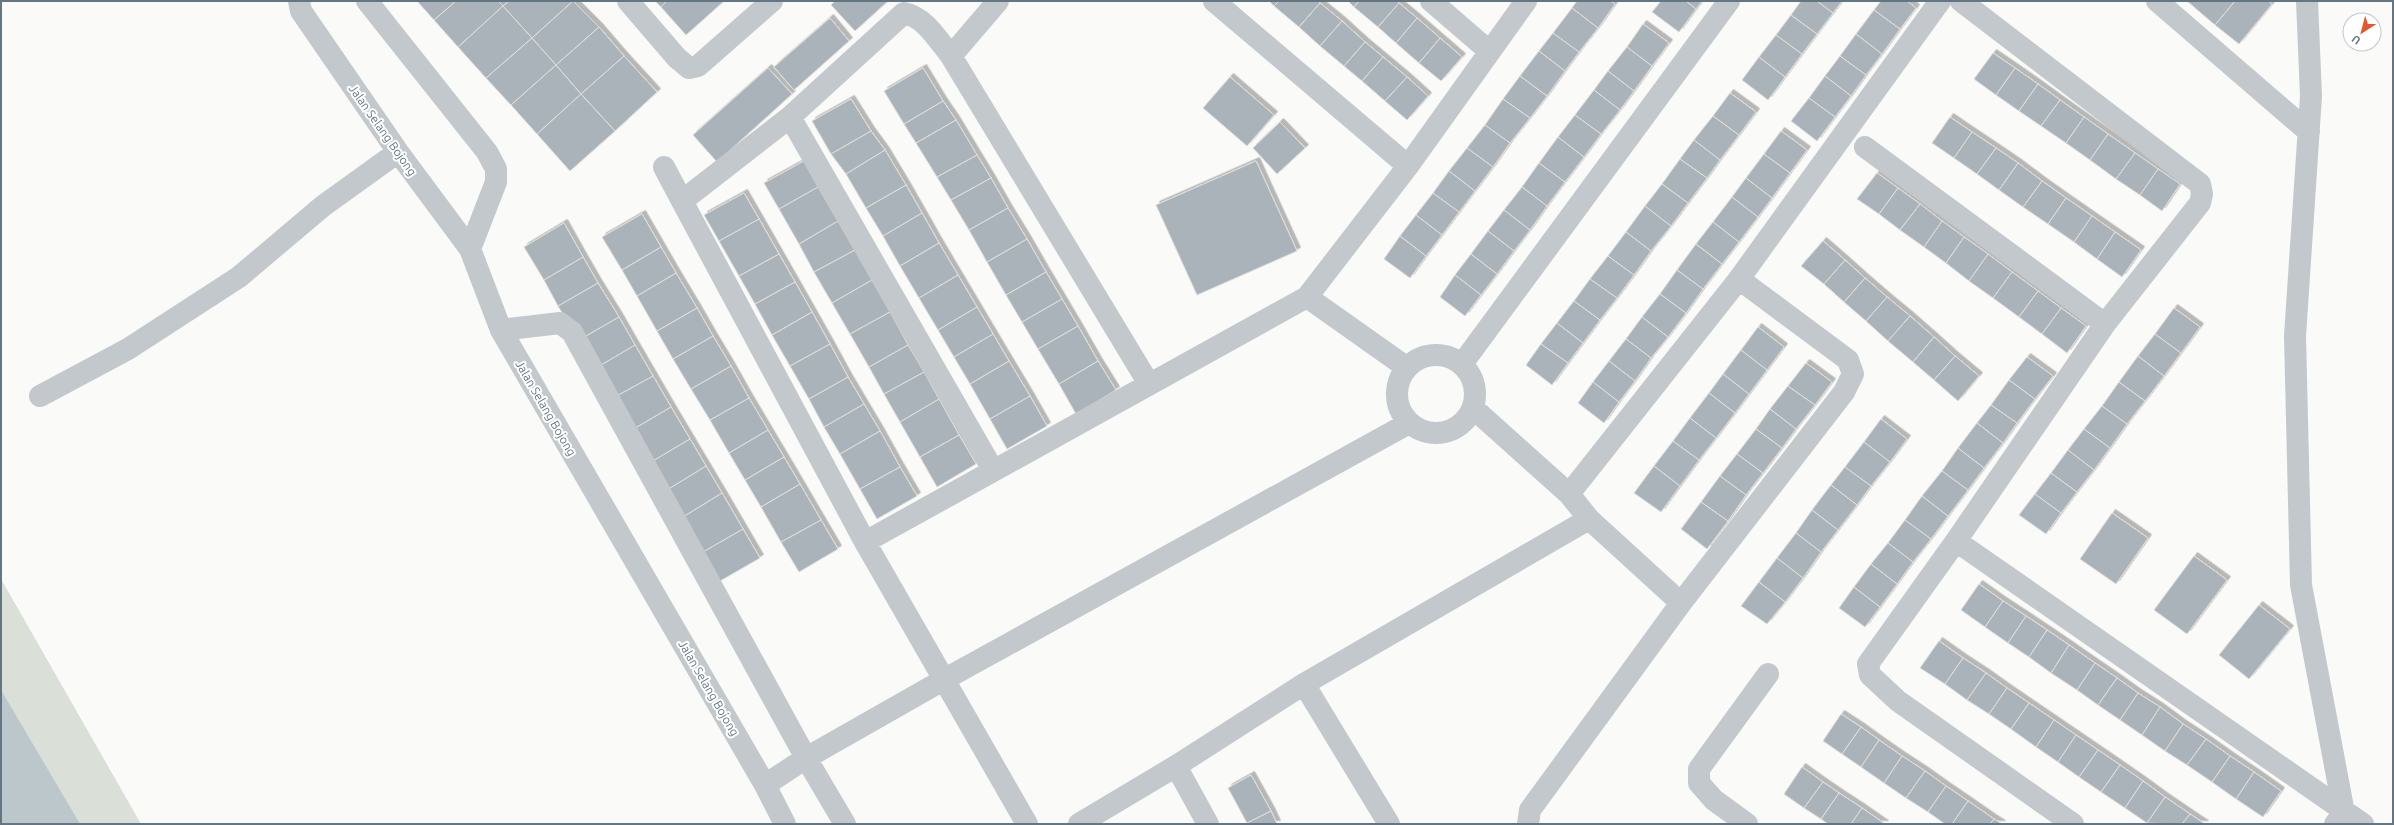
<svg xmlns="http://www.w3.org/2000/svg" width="2394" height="825" viewBox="0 0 2394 825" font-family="Ubuntu,sans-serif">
	<defs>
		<filter id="shadow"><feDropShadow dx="3.5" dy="-3.5" stdDeviation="0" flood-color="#0004"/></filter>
	</defs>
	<rect width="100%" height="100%" fill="#fafaf8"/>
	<path fill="#dadfd7" d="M 1,579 L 141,824 L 79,824 L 1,691 Z"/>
	<path fill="#bbc7cb" d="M 1,690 L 80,824 L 1,824 Z"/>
	<path fill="#aab3b9" stroke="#dcdcda" filter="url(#shadow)" d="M 417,1 L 456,1 L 434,20 Z
		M 456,1 L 498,1 L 503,6 L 458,47 L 434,20 Z
		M 498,1 L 509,1 L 503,6 Z
		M 509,1 L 573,1 L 532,38 L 503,6 Z
		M 573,1 L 599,27 L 556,65 L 532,38 Z
		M 655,1 L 667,1 L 661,7 Z
		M 667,1 L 724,1 L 686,35 L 661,7 Z
		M 835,1 L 888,1 L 855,31 L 831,5 Z
		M 1269,1 L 1279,1 L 1274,6 Z
		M 1279,1 L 1318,1 L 1320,3 L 1299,27 L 1274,6 Z
		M 1348,1 L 1359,1 L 1354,7 Z
		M 1359,1 L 1397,1 L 1399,3 L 1378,27 L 1354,7 Z
		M 1577,1 L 1610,1 L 1615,4 L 1598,28 L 1572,8 Z
		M 1661,1 L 1686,1 L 1696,9 L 1679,32 L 1652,12 Z
		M 1686,1 L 1702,1 L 1696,9 Z
		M 1801,1 L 1817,1 L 1833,13 L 1817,34 L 1791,15 Z
		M 1817,1 L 1842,1 L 1833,13 Z
		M 1881,1 L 1907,1 L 1916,8 L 1900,29 L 1874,10 Z
		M 2187,1 L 2235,1 L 2215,25 Z
		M 2235,1 L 2268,1 L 2272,4 L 2239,44 L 2215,25 Z
		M 1320,3 L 1342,21 L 1320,46 L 1299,27 Z
		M 1399,3 L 1417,18 L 1396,43 L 1378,27 Z
		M 503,6 L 532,38 L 486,78 L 458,47 Z
		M 1572,8 L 1598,28 L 1579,52 L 1553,33 Z
		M 1874,10 L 1900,29 L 1882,54 L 1856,34 Z
		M 1791,15 L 1817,34 L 1802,54 L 1776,35 Z
		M 830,18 L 849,41 L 794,90 L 774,67 Z
		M 1417,18 L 1440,38 L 1419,63 L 1396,43 Z
		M 1342,21 L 1365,42 L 1344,66 L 1320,46 Z
		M 1643,24 L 1669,43 L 1652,66 L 1627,47 Z
		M 599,27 L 624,56 L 581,94 L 556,65 Z
		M 1553,33 L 1579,52 L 1565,71 L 1539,51 Z
		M 1856,34 L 1882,54 L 1866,75 L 1840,56 Z
		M 1776,35 L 1802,54 L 1785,77 L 1759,57 Z
		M 532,38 L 556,65 L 511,105 L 486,78 Z
		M 1440,38 L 1462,57 L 1441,81 L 1419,63 Z
		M 1365,42 L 1383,57 L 1362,81 L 1344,66 Z
		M 1627,47 L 1652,66 L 1634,91 L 1608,71 Z
		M 1539,51 L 1565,71 L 1547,96 L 1520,76 Z
		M 1993,53 L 2015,68 L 1996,95 L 1974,79 Z
		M 624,56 L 657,92 L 615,131 L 581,94 Z
		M 1840,56 L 1866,75 L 1851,96 L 1825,76 Z
		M 1383,57 L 1407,77 L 1385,101 L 1362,81 Z
		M 1759,57 L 1785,77 L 1768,100 L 1742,80 Z
		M 556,65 L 581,94 L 537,134 L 511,105 Z
		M 768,68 L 792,94 L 717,162 L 693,135 Z
		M 923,68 L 943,101 L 904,124 L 884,91 Z
		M 2015,68 L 2038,84 L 2019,111 L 1996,95 Z
		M 1608,71 L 1634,91 L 1620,110 L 1594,90 Z
		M 1520,76 L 1547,96 L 1530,118 L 1503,99 Z
		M 1825,76 L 1851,96 L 1835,117 L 1809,98 Z
		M 1230,77 L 1274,115 L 1247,146 L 1203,108 Z
		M 1407,77 L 1428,96 L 1407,120 L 1385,101 Z
		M 2038,84 L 2060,100 L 2041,126 L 2019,111 Z
		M 1594,90 L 1620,110 L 1601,134 L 1575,115 Z
		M 1730,93 L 1756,112 L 1739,135 L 1713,116 Z
		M 581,94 L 615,131 L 570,171 L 537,134 Z
		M 1809,98 L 1835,117 L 1817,141 L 1791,121 Z
		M 851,99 L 871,131 L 831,154 L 812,121 Z
		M 1503,99 L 1530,118 L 1510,143 L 1485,125 Z
		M 2060,100 L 2084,117 L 2066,143 L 2041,126 Z
		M 943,101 L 956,120 L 916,143 L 904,124 Z
		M 1575,115 L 1601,134 L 1584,157 L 1558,137 Z
		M 1713,116 L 1739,135 L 1720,160 L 1694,140 Z
		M 1950,117 L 1972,132 L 1954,158 L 1932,143 Z
		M 2084,117 L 2108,134 L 2090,160 L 2066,143 Z
		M 956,120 L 977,155 L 937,177 L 916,143 Z
		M 1280,122 L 1305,148 L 1277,174 L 1253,148 Z
		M 1485,125 L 1510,143 L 1493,167 L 1467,148 Z
		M 871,131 L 885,150 L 846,174 L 831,154 Z
		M 1781,131 L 1807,150 L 1790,173 L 1764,154 Z
		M 1972,132 L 1996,148 L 1977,174 L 1954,158 Z
		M 2108,134 L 2135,153 L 2116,179 L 2090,160 Z
		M 1558,137 L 1584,157 L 1565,182 L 1539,163 Z
		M 1694,140 L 1720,160 L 1707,178 L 1680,159 Z
		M 1467,148 L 1493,167 L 1475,191 L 1449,171 Z
		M 1996,148 L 2018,163 L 1999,190 L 1977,174 Z
		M 885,150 L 906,185 L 866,208 L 846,174 Z
		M 2135,153 L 2158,169 L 2140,195 L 2116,179 Z
		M 1764,154 L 1790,173 L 1772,198 L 1746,178 Z
		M 977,155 L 991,178 L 951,200 L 937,177 Z
		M 1680,159 L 1707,178 L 1688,203 L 1662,184 Z
		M 804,161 L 818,187 L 779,209 L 764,183 Z
		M 1256,161 L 1297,251 L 1197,295 L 1156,205 Z
		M 1539,163 L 1565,182 L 1547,206 L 1522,187 Z
		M 2018,163 L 2042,181 L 2023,207 L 1999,190 Z
		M 2158,169 L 2180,184 L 2162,211 L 2140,195 Z
		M 1449,171 L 1475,191 L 1459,212 L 1433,193 Z
		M 1877,173 L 1898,188 L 1879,214 L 1857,199 Z
		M 991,178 L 1008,208 L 969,230 L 951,200 Z
		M 1746,178 L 1772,198 L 1758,217 L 1732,197 Z
		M 2042,181 L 2066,198 L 2048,224 L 2023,207 Z
		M 1662,184 L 1688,203 L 1671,226 L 1645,206 Z
		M 906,185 L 922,213 L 883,236 L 866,208 Z
		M 818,187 L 838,221 L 799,244 L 779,209 Z
		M 1522,187 L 1547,206 L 1530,230 L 1504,210 Z
		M 1898,188 L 1920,204 L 1900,230 L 1879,214 Z
		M 744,193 L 759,219 L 719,241 L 704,215 Z
		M 1433,193 L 1459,212 L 1442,235 L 1416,215 Z
		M 1732,197 L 1758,217 L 1739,242 L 1713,222 Z
		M 2066,198 L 2092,216 L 2074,242 L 2048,224 Z
		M 1920,204 L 1942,221 L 1924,247 L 1900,230 Z
		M 1645,206 L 1671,226 L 1651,251 L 1626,232 Z
		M 1008,208 L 1027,239 L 987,262 L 969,230 Z
		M 1504,210 L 1530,230 L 1514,251 L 1488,231 Z
		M 922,213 L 939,243 L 900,266 L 883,236 Z
		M 642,214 L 661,247 L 622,270 L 602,237 Z
		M 1416,215 L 1442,235 L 1426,256 L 1400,236 Z
		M 2092,216 L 2115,232 L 2097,259 L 2074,242 Z
		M 759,219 L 779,254 L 739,276 L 719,241 Z
		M 838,221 L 855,250 L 814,272 L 799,244 Z
		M 1942,221 L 1964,237 L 1946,263 L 1924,247 Z
		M 1713,222 L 1739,242 L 1722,264 L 1696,244 Z
		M 564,223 L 583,257 L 544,280 L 524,247 Z
		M 1488,231 L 1514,251 L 1497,274 L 1471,254 Z
		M 1626,232 L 1651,251 L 1634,275 L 1608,256 Z
		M 2115,232 L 2141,250 L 2122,277 L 2097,259 Z
		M 1400,236 L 1426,256 L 1410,278 L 1384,259 Z
		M 1964,237 L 1988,254 L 1969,281 L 1946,263 Z
		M 1027,239 L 1046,272 L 1006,295 L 987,262 Z
		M 1823,241 L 1845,260 L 1824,284 L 1801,266 Z
		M 939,243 L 958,275 L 919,298 L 900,266 Z
		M 1696,244 L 1722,264 L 1703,289 L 1677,270 Z
		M 661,247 L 676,273 L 637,296 L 622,270 Z
		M 855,250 L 872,280 L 832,303 L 814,272 Z
		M 779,254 L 795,282 L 755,304 L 739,276 Z
		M 1471,254 L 1497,274 L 1481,295 L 1455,275 Z
		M 1988,254 L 2012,272 L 1993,298 L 1969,281 Z
		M 1608,256 L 1634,275 L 1617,298 L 1590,279 Z
		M 583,257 L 598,283 L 558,306 L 544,280 Z
		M 1845,260 L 1865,278 L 1844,302 L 1824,284 Z
		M 1677,270 L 1703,289 L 1686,313 L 1660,294 Z
		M 1046,272 L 1062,299 L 1022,322 L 1006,295 Z
		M 2012,272 L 2038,291 L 2019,317 L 1993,298 Z
		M 676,273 L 697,308 L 657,331 L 637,296 Z
		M 958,275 L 977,307 L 938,330 L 919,298 Z
		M 1455,275 L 1481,295 L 1465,316 L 1440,297 Z
		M 1865,278 L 1887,297 L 1866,321 L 1844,302 Z
		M 1590,279 L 1617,298 L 1600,320 L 1574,301 Z
		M 872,280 L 890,312 L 850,334 L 832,303 Z
		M 795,282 L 812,312 L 772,335 L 755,304 Z
		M 598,283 L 619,317 L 579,340 L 558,306 Z
		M 2038,291 L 2061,308 L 2042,334 L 2019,317 Z
		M 1660,294 L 1686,313 L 1668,337 L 1642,317 Z
		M 1887,297 L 1910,316 L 1888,341 L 1866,321 Z
		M 1062,299 L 1078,326 L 1038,349 L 1022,322 Z
		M 1574,301 L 1600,320 L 1583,343 L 1557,323 Z
		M 977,307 L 993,334 L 954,357 L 938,330 Z
		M 697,308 L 713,336 L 673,359 L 657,331 Z
		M 2061,308 L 2086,326 L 2067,353 L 2042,334 Z
		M 2174,308 L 2200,327 L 2181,353 L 2155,334 Z
		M 812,312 L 830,344 L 790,366 L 772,335 Z
		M 890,312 L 908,345 L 869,367 L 850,334 Z
		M 1910,316 L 1934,337 L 1913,362 L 1888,341 Z
		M 619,317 L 635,345 L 596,368 L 579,340 Z
		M 1642,317 L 1668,337 L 1651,358 L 1626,339 Z
		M 1557,323 L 1583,343 L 1568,363 L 1541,344 Z
		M 1078,326 L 1098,361 L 1059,384 L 1038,349 Z
		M 1758,327 L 1784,347 L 1767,370 L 1741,350 Z
		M 993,334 L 1009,361 L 970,384 L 954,357 Z
		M 2155,334 L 2181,353 L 2164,376 L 2138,356 Z
		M 713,336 L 731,366 L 691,389 L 673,359 Z
		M 1934,337 L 1955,356 L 1934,380 L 1913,362 Z
		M 1626,339 L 1651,358 L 1635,381 L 1609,361 Z
		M 830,344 L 848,377 L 809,399 L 790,366 Z
		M 1541,344 L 1568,363 L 1552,385 L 1526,365 Z
		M 635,345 L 653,376 L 613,398 L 596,368 Z
		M 908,345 L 924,372 L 884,394 L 869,367 Z
		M 1741,350 L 1767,370 L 1749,394 L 1723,374 Z
		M 1955,356 L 1979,376 L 1958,401 L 1934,380 Z
		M 2138,356 L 2164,376 L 2145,401 L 2119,382 Z
		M 2027,357 L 2053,376 L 2035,399 L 2009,380 Z
		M 1009,361 L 1030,396 L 990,419 L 970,384 Z
		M 1098,361 L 1116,390 L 1076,414 L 1059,384 Z
		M 1609,361 L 1635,381 L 1619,402 L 1593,382 Z
		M 1806,363 L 1832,382 L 1815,405 L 1788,386 Z
		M 731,366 L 749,398 L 710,420 L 691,389 Z
		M 924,372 L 939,399 L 900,422 L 884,394 Z
		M 1723,374 L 1749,394 L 1735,413 L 1709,393 Z
		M 653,376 L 671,407 L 632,430 L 613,398 Z
		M 848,377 L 864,404 L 824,427 L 809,399 Z
		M 2009,380 L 2035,399 L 2017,423 L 1991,405 Z
		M 1593,382 L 1619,402 L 1604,423 L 1578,403 Z
		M 2119,382 L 2145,401 L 2127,424 L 2102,406 Z
		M 1788,386 L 1815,405 L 1796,429 L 1770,409 Z
		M 1709,393 L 1735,413 L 1716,438 L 1690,418 Z
		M 1030,396 L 1047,426 L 1007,449 L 990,419 Z
		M 749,398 L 768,430 L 729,453 L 710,420 Z
		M 939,399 L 959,435 L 920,457 L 900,422 Z
		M 864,404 L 880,431 L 840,454 L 824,427 Z
		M 1991,405 L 2017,423 L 2003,443 L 1977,423 Z
		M 2102,406 L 2127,424 L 2110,448 L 2084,429 Z
		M 671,407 L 690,439 L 651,462 L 632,430 Z
		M 1770,409 L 1796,429 L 1782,448 L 1756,429 Z
		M 1690,418 L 1716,438 L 1699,460 L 1673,441 Z
		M 1881,419 L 1907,439 L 1890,462 L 1864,442 Z
		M 1977,423 L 2003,443 L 1984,468 L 1958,448 Z
		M 1756,429 L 1782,448 L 1763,473 L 1737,454 Z
		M 2084,429 L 2110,448 L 2094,470 L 2068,450 Z
		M 768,430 L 784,457 L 745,480 L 729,453 Z
		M 880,431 L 900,467 L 860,489 L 840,454 Z
		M 959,435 L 976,464 L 937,487 L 920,457 Z
		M 690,439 L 706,466 L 667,490 L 651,462 Z
		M 1673,441 L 1699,460 L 1680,486 L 1654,466 Z
		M 1864,442 L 1890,462 L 1871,486 L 1845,467 Z
		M 1958,448 L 1984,468 L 1968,490 L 1942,471 Z
		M 2068,450 L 2094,470 L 2077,492 L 2051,473 Z
		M 1737,454 L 1763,473 L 1746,495 L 1720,476 Z
		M 784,457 L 800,484 L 761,507 L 745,480 Z
		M 706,466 L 722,493 L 683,517 L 667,490 Z
		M 1654,466 L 1680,486 L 1661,512 L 1634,493 Z
		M 900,467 L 917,496 L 877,519 L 860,489 Z
		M 1845,467 L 1871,486 L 1857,505 L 1831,485 Z
		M 1942,471 L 1968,490 L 1948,516 L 1922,496 Z
		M 2051,473 L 2077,492 L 2061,513 L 2035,494 Z
		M 1720,476 L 1746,495 L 1728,521 L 1701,502 Z
		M 800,484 L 821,520 L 781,542 L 761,507 Z
		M 1831,485 L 1857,505 L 1838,530 L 1812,510 Z
		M 722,493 L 743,529 L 703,552 L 683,517 Z
		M 2035,494 L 2061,513 L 2046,534 L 2019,515 Z
		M 1922,496 L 1948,516 L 1931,539 L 1905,520 Z
		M 1701,502 L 1728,521 L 1707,549 L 1681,529 Z
		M 1812,510 L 1838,530 L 1821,552 L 1796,533 Z
		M 2112,513 L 2148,538 L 2116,584 L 2080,559 Z
		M 821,520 L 838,549 L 799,572 L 781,542 Z
		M 1905,520 L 1931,539 L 1913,562 L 1888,543 Z
		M 743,529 L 760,558 L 720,581 L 703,552 Z
		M 1796,533 L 1821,552 L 1803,578 L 1777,558 Z
		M 1888,543 L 1913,562 L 1897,584 L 1871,564 Z
		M 2194,556 L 2227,580 L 2187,634 L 2154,610 Z
		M 1777,558 L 1803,578 L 1785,602 L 1759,582 Z
		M 1871,564 L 1897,584 L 1880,607 L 1854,587 Z
		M 1759,582 L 1785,602 L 1767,624 L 1741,606 Z
		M 1979,584 L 2003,601 L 1985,627 L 1961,610 Z
		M 1854,587 L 1880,607 L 1865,627 L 1839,608 Z
		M 2003,601 L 2026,616 L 2008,643 L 1985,627 Z
		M 2259,605 L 2290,629 L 2249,679 L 2219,655 Z
		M 2026,616 L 2047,630 L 2029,657 L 2008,643 Z
		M 2047,630 L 2069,645 L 2051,673 L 2029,657 Z
		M 1939,641 L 1963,658 L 1945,684 L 1920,668 Z
		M 2069,645 L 2095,663 L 2077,690 L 2051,673 Z
		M 1963,658 L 1986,673 L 1967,700 L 1945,684 Z
		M 2095,663 L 2117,678 L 2098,705 L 2077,690 Z
		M 1986,673 L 2007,688 L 1989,714 L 1967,700 Z
		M 2117,678 L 2138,693 L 2120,720 L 2098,705 Z
		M 2007,688 L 2029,703 L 2011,729 L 1989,714 Z
		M 2138,693 L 2160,707 L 2142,735 L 2120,720 Z
		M 2029,703 L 2054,720 L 2036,747 L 2011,729 Z
		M 2160,707 L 2183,724 L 2165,751 L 2142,735 Z
		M 1841,714 L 1861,727 L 1842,754 L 1823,741 Z
		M 2054,720 L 2076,735 L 2058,762 L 2036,747 Z
		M 2183,724 L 2206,739 L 2187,765 L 2165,751 Z
		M 1861,727 L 1879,740 L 1861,767 L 1842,754 Z
		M 2076,735 L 2098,750 L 2079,777 L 2058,762 Z
		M 2206,739 L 2230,756 L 2212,782 L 2187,765 Z
		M 1879,740 L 1902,756 L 1884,783 L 1861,767 Z
		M 2098,750 L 2120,765 L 2101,792 L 2079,777 Z
		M 1902,756 L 1925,771 L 1906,798 L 1884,783 Z
		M 2230,756 L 2254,772 L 2236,799 L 2212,782 Z
		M 2120,765 L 2143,781 L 2125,808 L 2101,792 Z
		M 1802,767 L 1823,782 L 1804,808 L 1784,794 Z
		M 1925,771 L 1946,786 L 1928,812 L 1906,798 Z
		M 2254,772 L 2281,791 L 2263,817 L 2236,799 Z
		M 1251,775 L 1271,811 L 1247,823 L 1228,788 Z
		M 2143,781 L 2165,797 L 2147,823 L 2125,808 Z
		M 1823,782 L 1839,793 L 1821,819 L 1804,808 Z
		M 1946,786 L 1968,801 L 1952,824 L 1945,824 L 1928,812 Z
		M 1839,793 L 1862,808 L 1851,824 L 1828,824 L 1821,819 Z
		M 2165,797 L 2190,814 L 2182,824 L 2147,823 Z
		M 1968,801 L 1994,819 L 1990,824 L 1952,824 Z
		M 1862,808 L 1885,824 L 1851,824 Z
		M 1271,811 L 1277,824 L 1247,824 L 1247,823 Z
		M 2190,814 L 2205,824 L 2182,824 Z
		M 1994,819 L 2002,824 L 1990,824 Z"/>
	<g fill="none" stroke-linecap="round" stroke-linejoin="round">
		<path stroke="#c3c8cc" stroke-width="22" d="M 299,1 L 301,11 L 398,152 L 470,249 L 501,330 L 765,785 L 785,824
			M 367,1 L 487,152 L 496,169 L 496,182 L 470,249
			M 628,1 L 677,58 L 689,68 L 698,66 L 772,1
			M 1214,1 L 1408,166
			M 1431,1 L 1489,51
			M 1961,1 L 2200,184 L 2202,194 L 2200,203 L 2105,324 L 1956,541 L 1868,664 L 1870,675 L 1898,701 L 2073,824
			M 2157,1 L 2309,132
			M 2307,1 L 2311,96 L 2295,336 L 2301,585 L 2344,813 L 2335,824
			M 951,56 L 998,1
			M 790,117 L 993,470
			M 1865,147 L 2105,324
			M 664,167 L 682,201
			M 1307,297 L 1408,166 L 1526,1
			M 501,330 L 560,323 L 572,332 L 806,758 L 845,824
			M1397 394a39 39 0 1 1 78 0a39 39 0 1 1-78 0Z
			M 1462,364 L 1729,1
			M 40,396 L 128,349 L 239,277 L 323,206 L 398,152
			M 1473,408 L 1569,494 L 1589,519 L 1681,603
			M 1569,494 L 1739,279 L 1940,1
			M 1956,541 L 2363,824
			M 865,542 L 1307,297 L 1406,367
			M 1304,684 L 1389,824
			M 1176,766 L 1208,824
			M 765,785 L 806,758 L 945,679 L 1409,423
			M 1027,824 L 865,542 L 682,201 L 790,117 L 904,13 C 925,17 938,40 951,56 L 1149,384
			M 1079,824 L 1176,766 L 1304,684 L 1589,519
			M 1528,824 L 1530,810 L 1681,603 L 1844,392 L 1853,374 L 1848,360 L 1739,279
			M 1747,824 L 1714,800 L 1699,783 L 1699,769 L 1768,674"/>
	</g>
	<g text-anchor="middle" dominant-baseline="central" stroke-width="4" stroke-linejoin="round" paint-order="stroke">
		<g font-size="12" fill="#657683" stroke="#fff">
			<text transform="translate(383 130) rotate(55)">Jalan Selang Bojong</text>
			<text transform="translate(546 408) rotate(60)">Jalan Selang Bojong</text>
			<text transform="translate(709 688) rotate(60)">Jalan Selang Bojong</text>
		</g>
	</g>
	<rect width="2394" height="825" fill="none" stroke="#657683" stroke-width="4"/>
	<g transform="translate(2362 32) rotate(216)"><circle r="19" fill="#ffffff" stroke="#c1c8cd"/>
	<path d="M0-3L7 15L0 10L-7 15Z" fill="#e4572e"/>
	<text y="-6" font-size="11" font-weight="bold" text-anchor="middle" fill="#657683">U</text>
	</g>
</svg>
